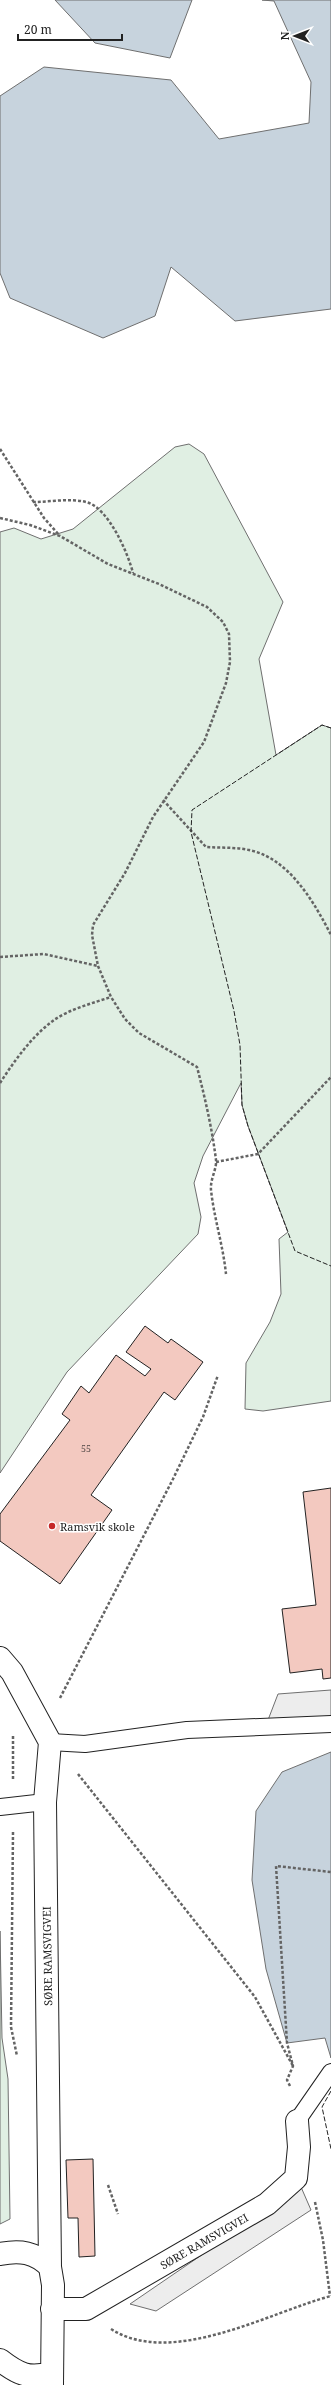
<svg xmlns="http://www.w3.org/2000/svg" width="331" height="2385" viewBox="0 0 331 2385" font-family="'Noto Serif',serif">
	<rect width="100%" height="100%" fill="#fff"/>
	<path fill="#e0efe3" stroke="#6f6f6f" d="M 189,444 L 204,454 L 283,602 L 259,659 L 276,755 L 322,725 L 331,728 L 331,1401 L 263,1411 L 245,1409 L 246,1363 L 270,1322 L 281,1294 L 279,1239 L 288,1232 L 248,1126 L 242,1105 L 241,1083 L 203,1156 L 194,1183 L 201,1217 L 198,1234 L 67,1372 L 0,1473 L 0,532 L 14,528 L 41,539 L 73,529 L 175,447 Z
		M 0,1931 L 2,2038 L 8,2079 L 10,2219 L 0,2224 Z"/>
	<path fill="#ededed" stroke="#6f6f6f" d="M 331,1690 L 331,1717 L 268,1720 L 278,1694 Z
		M 301,2187 L 311,2210 L 156,2311 L 130,2304 Z"/>
	<path fill="#c7d3dd" stroke="#6f6f6f" d="M 55,0 L 192,0 L 170,58 L 95,43 Z
		M 262,0 L 331,0 L 331,309 L 235,321 L 171,267 L 155,316 L 103,338 L 10,298 L 0,273 L 0,96 L 44,67 L 171,80 L 219,139 L 309,123 L 311,82 L 274,1 Z
		M 331,1752 L 331,2058 L 325,2038 L 287,2043 L 266,1969 L 252,1880 L 256,1811 L 282,1772 Z"/>
	<path fill="#f3c9c0" stroke="#222" d="M 145,1326 L 168,1343 L 171,1339 L 203,1362 L 175,1400 L 164,1392 L 91,1495 L 112,1510 L 60,1584 L 0,1541 L 0,1514 L 70,1420 L 62,1414 L 81,1386 L 89,1393 L 116,1355 L 145,1376 L 151,1369 L 126,1352 Z
		M 331,1488 L 331,1678 L 323,1679 L 322,1669 L 290,1673 L 282,1609 L 316,1605 L 303,1492 Z
		M 93,2159 L 95,2256 L 79,2257 L 78,2218 L 68,2218 L 66,2160 Z"/>
	<g fill="none" stroke-linecap="round" stroke-linejoin="round">
		<defs>
			<path id="lane" d="M 50,1742 L 85,1744 L 187,1730 L 331,1724
				M 0,1807 L 45,1802
				M 297,2121 L 331,2072"/>
			<path id="street" d="M 0,1658 L 12,1672 L 50,1742 L 45,1802 L 50,2267 L 53,2285 L 52,2385
				M 0,2254 C 20,2250 35,2252 50,2267
				M 52,2309 L 86,2309 L 267,2204 L 296,2178 L 299,2147 L 297,2121
				M 0,2360 C 18,2374 30,2380 52,2372"/>
		</defs>
		<use href="#lane" stroke="#222" stroke-width="18"/>
		<use href="#street" stroke="#222" stroke-width="24"/>
		<path stroke="#646464" stroke-width="2.5" stroke-dasharray="3 2" stroke-linecap="butt" d="M 0,449 L 44,518 L 60,536
			M 33,502 C 50,502 70,498 86,502 C 108,507 128,553 133,573
			M 0,518 L 30,525 L 60,536 L 108,564 L 159,584 L 207,607 L 223,622 L 229,634 L 230,662 L 226,683 L 204,742 L 153,817 L 125,873 L 93,925 L 92,935 L 98,966 L 111,997 L 125,1019 L 139,1033 L 197,1067 C 205,1098 212,1128 216,1160 C 217,1169 210,1179 211,1190 C 214,1218 223,1245 226,1274
			M 163,800 L 206,847 C 220,848 235,847 249,850 C 289,858 314,902 331,935
			M 0,957 L 44,954 L 98,966
			M 0,1083 C 15,1060 32,1036 54,1020 C 70,1009 93,1003 111,997
			M 216,1162 L 258,1154 L 331,1077
			M 60,1698 L 173,1479 L 203,1417 L 218,1375
			M 78,1774 L 255,1997 L 293,2066
			M 13,1779 L 13,1736
			M 13,1832 L 11,2027 L 17,2056
			M 290,2086 L 287,2080 L 293,2066 L 287,2043 L 276,1866 L 331,1872
			M 108,2185 L 118,2214
			M 315,2202 L 323,2240 L 330,2296
			M 111,2329 C 172,2368 270,2312 331,2296"/>
		<use href="#lane" stroke="#fff" stroke-width="16"/>
		<use href="#street" stroke="#fff" stroke-width="22"/>
		<path stroke="#222" stroke-width="1" stroke-dasharray="5 2" stroke-linecap="butt" d="M 331,728 L 322,725 L 192,810 L 191,832 L 234,1011 L 240,1045 L 242,1105 L 248,1126 L 295,1251 L 331,1266
			M 331,2091 L 322,2107 L 331,2149"/>
	</g>
	<circle fill="#c62828" stroke="#fff" stroke-width="1.5" cx="52" cy="1526" r="4"/>
	<g text-anchor="middle" dominant-baseline="central" stroke-width="3" stroke-linejoin="round" paint-order="stroke">
		<g font-size="9" fill="#564c4a">
			<text x="86" y="1448">55</text>
		</g>
		<g font-size="11" fill="#222" stroke="#fff" text-anchor="start">
			<text x="60" y="1526">Ramsvik skole</text>
		</g>
		<g font-size="11" fill="#222" stroke="#fff">
			<text transform="translate(47 1956) rotate(-91)">SØRE RAMSVIGVEI</text>
			<text transform="translate(204 2241) rotate(-30)">SØRE RAMSVIGVEI</text>
		</g>
	</g>
	<g transform="translate(295 36) rotate(270)" stroke="#ffffff" stroke-width="3" paint-order="stroke">
	<path d="M0-3L7 15L0 10L-7 15Z" fill="#222222"/>
	<text y="-6" font-size="11" font-weight="bold" text-anchor="middle" fill="#222222">N</text>
	</g>
	<path d="M18 34v6h104v-6" fill="none" stroke="#222222" stroke-width="2"/>
	<text x="24" y="34" font-size="12" fill="#222222" stroke="#ffffff" stroke-width="3" paint-order="stroke">20 m</text>
</svg>
